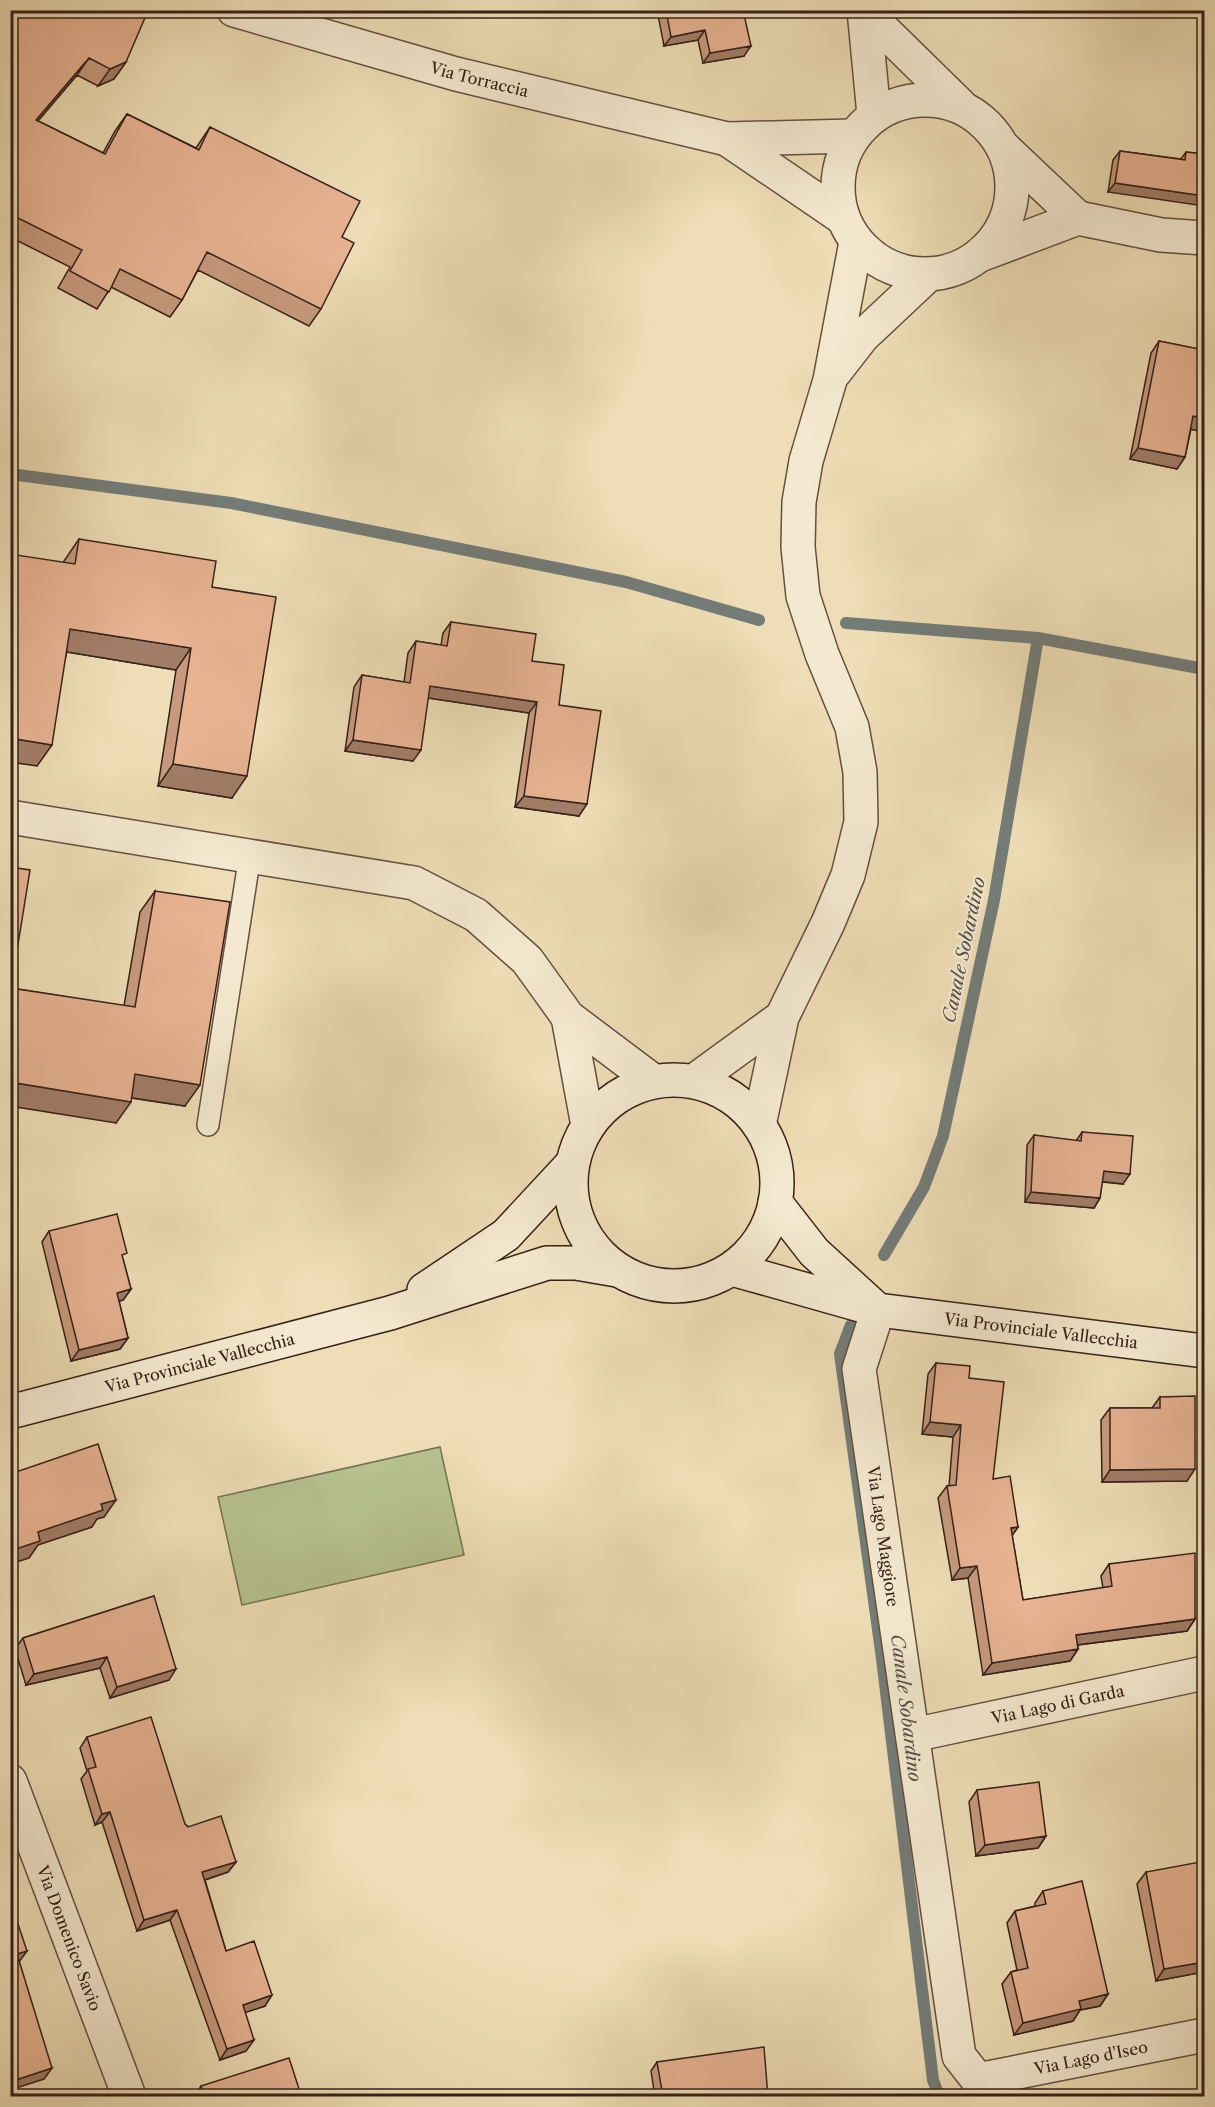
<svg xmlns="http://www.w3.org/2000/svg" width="1215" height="2107" viewBox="0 0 1215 2107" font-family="'Libre Caslon Text',serif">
	<rect width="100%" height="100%" fill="#eeddb6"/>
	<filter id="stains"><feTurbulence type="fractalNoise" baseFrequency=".00333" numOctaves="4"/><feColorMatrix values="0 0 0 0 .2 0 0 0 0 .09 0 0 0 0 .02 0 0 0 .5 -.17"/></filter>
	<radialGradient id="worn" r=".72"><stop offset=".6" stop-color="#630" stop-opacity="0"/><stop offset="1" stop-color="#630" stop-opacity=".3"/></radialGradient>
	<path fill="#b6c290" stroke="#767154" stroke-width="1.5" d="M 440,1447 L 464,1555 L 242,1605 L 218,1497 Z"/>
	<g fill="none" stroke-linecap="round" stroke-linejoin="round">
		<path stroke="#747c78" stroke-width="12" d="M 10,474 L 231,503 L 626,582 L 759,620
			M 846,623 L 1038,638 L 1204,669
			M 884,1255 L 924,1187 L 943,1136 L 994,900 L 1038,638
			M 851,1325 L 840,1354 L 882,1659 L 933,2080 L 939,2096"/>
		<defs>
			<path id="service" d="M 208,1125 L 250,855"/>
			<g id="minor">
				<path id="s1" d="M 234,10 L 456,74 L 727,139 L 853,136"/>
				<path d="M 727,139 L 843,218"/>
				<path d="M 1004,148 L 1078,218"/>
				<path d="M 980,255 L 1078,218 L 1161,235 L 1204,238"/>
				<path d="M 10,817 L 414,883 L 476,915 L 527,960 L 568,1017 L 653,1081"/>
				<path d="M 568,1017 L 588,1126"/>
				<path id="s2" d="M 878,1310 L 859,1369 L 959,2056 L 978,2080 L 1204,2035"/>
				<path id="s3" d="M 913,1735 L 1204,1673"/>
				<path id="s4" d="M 10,1781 L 129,2096"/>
			</g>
			<path id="tertiary" d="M 864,10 L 874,115
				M 865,12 L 961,106
				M838 187a87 87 0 1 1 174 0a87 87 0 1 1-174 0Z
				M 834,373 L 862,337 L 929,274
				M 694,1081 L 782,1017
				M 759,1125 L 782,1017 L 828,923 L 848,875 L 861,822 L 860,772 L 852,727 L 822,654 L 803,596 L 798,547 L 799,502 L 806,461 L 830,380 L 856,242"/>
			<g id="secondary">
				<circle cx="674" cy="1183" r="103"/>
				<path d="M 775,1202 L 814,1252 L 872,1305"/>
				<path id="s5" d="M 732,1269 L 878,1310 L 1204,1351"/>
				<path d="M 424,1290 L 506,1235 L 572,1164"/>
				<path id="s6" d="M 10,1412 L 390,1313 L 547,1263 L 576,1263 L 617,1270"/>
			</g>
		</defs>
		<use href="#service" stroke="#644f40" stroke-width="24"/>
		<use href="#minor" stroke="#644f40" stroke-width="36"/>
		<use href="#tertiary" stroke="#644f40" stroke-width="36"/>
		<use href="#secondary" stroke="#362018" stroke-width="36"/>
		<use href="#service" stroke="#f4e9d0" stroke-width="21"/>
		<use href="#minor" stroke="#f4e9d0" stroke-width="33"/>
		<use href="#tertiary" stroke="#f4e9d0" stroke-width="33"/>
		<use href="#secondary" stroke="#f4e9d0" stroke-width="33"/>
	</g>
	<path fill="#c79a7e" stroke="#362018" stroke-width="1.5" d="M 13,10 L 141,10 L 126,62 L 114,79 L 98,86 L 77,75 L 38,121 L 103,153 L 115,131 L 127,114 L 196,148 L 210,127 L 342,237 L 321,309 L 309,326 L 198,270 L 182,300 L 170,317 L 111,287 L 97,309 L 58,288 L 70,267 L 10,237 L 10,16 Z
		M 657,10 L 743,10 L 744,56 L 703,63 L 698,40 L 664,46 Z
		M 1120,151 L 1181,159 L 1186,152 L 1204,154 L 1108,192 L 1113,160 Z
		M 1159,341 L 1204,350 L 1204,432 L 1191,429 L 1185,457 L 1177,469 L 1130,459 L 1151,353 Z
		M 79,539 L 212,587 L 232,798 L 158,786 L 176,670 L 67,652 L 37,766 L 64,561 Z
		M 451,622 L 532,661 L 559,705 L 579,816 L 515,807 L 529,713 L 428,698 L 413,761 L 345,751 L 354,687 L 362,675 L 404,682 L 408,653 L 416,641 L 441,645 L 443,633 Z
		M 155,891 L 185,1106 L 131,1098 L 116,1123 L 11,988 L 124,1006 L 140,912 Z
		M 1082,1132 L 1123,1184 L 1102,1182 L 1100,1198 L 1094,1208 L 1025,1202 L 1027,1145 L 1034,1135 L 1076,1141 Z
		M 49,1231 L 123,1259 L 131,1289 L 123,1300 L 119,1301 L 128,1338 L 120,1349 L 71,1361 L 42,1242 Z
		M 936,1363 L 969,1378 L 993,1479 L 1018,1527 L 1012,1535 L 1023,1600 L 1103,1588 L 1101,1576 L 1109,1564 L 1195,1619 L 1187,1631 L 1078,1645 L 1078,1649 L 1070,1661 L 983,1675 L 968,1578 L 952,1580 L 938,1498 L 947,1486 L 949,1486 L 953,1437 L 922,1434 L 928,1374 Z
		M 1160,1397 L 1187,1481 L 1102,1482 L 1101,1420 L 1110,1408 L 1152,1408 Z
		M 154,1596 L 169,1680 L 110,1698 L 100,1668 L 26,1685 L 15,1649 L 23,1638 Z
		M 87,1737 L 185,1824 L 236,1862 L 228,1872 L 205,1880 L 226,1951 L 265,2006 L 245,2012 L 246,2051 L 220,2060 L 170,1920 L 137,1931 L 102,1822 L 95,1825 L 81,1779 L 87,1771 L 80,1748 Z
		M 977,1790 L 1046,1836 L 1038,1848 L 976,1856 L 969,1802 Z
		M 1146,1872 L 1204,1972 L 1156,1981 L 1137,1884 Z
		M 1043,1891 L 1108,1994 L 1100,2006 L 1080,2010 L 1073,2021 L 1014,2035 L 1002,1984 L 1011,1972 L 1017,1970 L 1007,1923 L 1015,1911 L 1035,1906 L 1035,1903 Z
		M 657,2062 L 768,2097 L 655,2097 L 651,2071 Z
		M 201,2086 L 301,2095 L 300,2097 L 194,2097 Z"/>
	<path fill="#a27d67" stroke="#362018" stroke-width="1.5" d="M 705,30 L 698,40 L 664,46 L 671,37 Z
		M 751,46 L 744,56 L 703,63 L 710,53 Z
		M 89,58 L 77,75 L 24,137 L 36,120 Z
		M 126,62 L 114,79 L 98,86 L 110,69 Z
		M 1115,183 L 1204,196 L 1204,206 L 1108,192 Z
		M 1193,416 L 1204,418 L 1204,432 L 1185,428 Z
		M 1138,448 L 1185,457 L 1177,469 L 1130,459 Z
		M 70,629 L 191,648 L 176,670 L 55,650 Z
		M 430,686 L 537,702 L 529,713 L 422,697 Z
		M 10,738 L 52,745 L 37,766 L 10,762 Z
		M 353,740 L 421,750 L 413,761 L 345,751 Z
		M 173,764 L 247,776 L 232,798 L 158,786 Z
		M 524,796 L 587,804 L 579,816 L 515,807 Z
		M 135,1074 L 200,1085 L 185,1106 L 120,1096 Z
		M 10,1082 L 131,1102 L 116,1123 L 10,1106 Z
		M 1104,1171 L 1130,1174 L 1123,1184 L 1097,1181 Z
		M 1031,1192 L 1100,1198 L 1094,1208 L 1025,1202 Z
		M 131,1289 L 123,1300 L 109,1304 L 117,1293 Z
		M 128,1338 L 120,1349 L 71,1361 L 79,1350 Z
		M 930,1422 L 961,1425 L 953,1437 L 922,1434 Z
		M 1195,1469 L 1187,1481 L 1102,1482 L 1110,1470 Z
		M 116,1500 L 104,1517 L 97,1519 L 92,1527 L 38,1545 L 29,1558 L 10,1564 L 10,1551 L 38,1532 L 101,1504 Z
		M 1018,1527 L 1010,1539 L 1011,1528 Z
		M 977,1566 L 968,1578 L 952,1580 L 960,1568 Z
		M 1195,1619 L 1187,1631 L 1068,1646 L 1076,1635 Z
		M 1078,1649 L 1070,1661 L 983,1675 L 992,1663 Z
		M 107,1657 L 100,1668 L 26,1685 L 34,1674 Z
		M 176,1669 L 169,1680 L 110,1698 L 117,1687 Z
		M 110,1812 L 102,1822 L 95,1825 L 102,1814 Z
		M 1046,1836 L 1038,1848 L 976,1856 L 985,1845 Z
		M 236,1862 L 228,1872 L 195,1883 L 202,1872 Z
		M 177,1910 L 170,1920 L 137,1931 L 144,1920 Z
		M 27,1951 L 19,1962 L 17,1954 Z
		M 1204,1962 L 1204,1972 L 1156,1981 L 1164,1969 Z
		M 1108,1994 L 1100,2006 L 1080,2010 L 1073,2021 L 1014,2035 L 1023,2023 L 1079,2001 Z
		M 272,1995 L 265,2006 L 235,2016 L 243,2005 Z
		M 254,2040 L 246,2051 L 220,2060 L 227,2049 Z
		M 52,2068 L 44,2079 L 10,2090 L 10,2082 Z"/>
	<path fill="#e7b393" stroke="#362018" stroke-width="1.5" d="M 17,10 L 141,10 L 147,13 L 126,62 L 110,69 L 89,58 L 36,120 L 105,154 L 127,114 L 199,150 L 210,127 L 360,201 L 342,237 L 354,243 L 321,309 L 207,252 L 182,300 L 120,269 L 109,292 L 70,271 L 82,250 L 10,214 L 10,23 Z
		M 666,10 L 743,10 L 751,46 L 710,53 L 705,30 L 671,37 Z
		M 1120,151 L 1185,160 L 1186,152 L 1204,154 L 1204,196 L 1115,183 Z
		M 1159,341 L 1204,350 L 1204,418 L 1193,416 L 1185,457 L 1138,448 Z
		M 79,539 L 216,561 L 212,587 L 276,597 L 247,776 L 173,764 L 191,648 L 70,629 L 52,745 L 10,738 L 10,554 L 75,564 Z
		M 451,622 L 536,634 L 532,661 L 564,665 L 559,705 L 601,711 L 587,804 L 524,796 L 537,702 L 430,686 L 421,750 L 353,740 L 362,675 L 410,683 L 416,641 L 447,646 Z
		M 10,867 L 30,870 L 11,988 L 135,1007 L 155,891 L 230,902 L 200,1085 L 135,1074 L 131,1102 L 10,1082 Z
		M 1082,1132 L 1133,1136 L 1130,1174 L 1104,1171 L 1100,1198 L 1031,1192 L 1034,1135 L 1081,1141 Z
		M 117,1214 L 127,1253 L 122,1255 L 131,1289 L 117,1293 L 128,1338 L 79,1350 L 49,1231 Z
		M 936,1363 L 970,1366 L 969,1378 L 1004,1382 L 993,1479 L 1010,1476 L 1018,1527 L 1011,1528 L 1023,1600 L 1112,1586 L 1109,1564 L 1195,1553 L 1195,1619 L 1076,1635 L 1078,1649 L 992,1663 L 977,1566 L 960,1568 L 947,1486 L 956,1485 L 961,1425 L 930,1422 Z
		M 1195,1396 L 1195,1469 L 1110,1470 L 1110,1408 L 1160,1408 L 1160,1397 Z
		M 98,1444 L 116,1500 L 101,1504 L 103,1510 L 38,1532 L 40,1541 L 10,1551 L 10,1474 Z
		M 154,1596 L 176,1669 L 117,1687 L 107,1657 L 34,1674 L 23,1638 Z
		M 151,1717 L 185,1824 L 188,1827 L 221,1816 L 236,1862 L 202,1872 L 226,1951 L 254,1941 L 272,1995 L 243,2005 L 254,2040 L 227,2049 L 177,1910 L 144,1920 L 110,1812 L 102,1814 L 88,1769 L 96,1767 L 87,1737 Z
		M 1039,1782 L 1046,1836 L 985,1845 L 977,1790 Z
		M 1200,1862 L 1204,1883 L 1204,1962 L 1164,1969 L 1146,1872 Z
		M 1082,1881 L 1108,1994 L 1079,2001 L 1081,2009 L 1023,2023 L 1011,1972 L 1028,1968 L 1015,1911 L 1046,1904 L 1043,1891 Z
		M 10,1900 L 27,1951 L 17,1954 L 52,2068 L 10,2082 Z
		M 764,2047 L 768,2097 L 663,2097 L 657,2062 Z
		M 289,2058 L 301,2095 L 298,2097 L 205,2097 L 201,2086 Z"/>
	<g text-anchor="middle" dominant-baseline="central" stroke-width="4.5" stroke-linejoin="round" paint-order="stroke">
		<g font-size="16" fill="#362018" stroke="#f4e9d0">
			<text stroke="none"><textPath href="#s1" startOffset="255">Via Torraccia</textPath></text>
			<text stroke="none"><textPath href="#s5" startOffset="316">Via Provinciale Vallecchia</textPath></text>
			<text stroke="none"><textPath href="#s6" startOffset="196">Via Provinciale Vallecchia</textPath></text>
			<text stroke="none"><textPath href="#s2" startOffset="231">Via Lago Maggiore</textPath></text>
			<text stroke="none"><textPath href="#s3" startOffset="148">Via Lago di Garda</textPath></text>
			<text stroke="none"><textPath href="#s4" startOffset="168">Via Domenico Savio</textPath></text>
			<text stroke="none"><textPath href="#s2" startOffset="902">Via Lago d'Iseo</textPath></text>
		</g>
		<g font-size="18" font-style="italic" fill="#554e48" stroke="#f4e9d0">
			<text transform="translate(964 950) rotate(-78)">Canale Sobardino</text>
			<text transform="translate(906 1708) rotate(83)">Canale Sobardino</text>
		</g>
	</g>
	<rect width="1215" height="2107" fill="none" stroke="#eeddb6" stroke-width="36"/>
	<rect x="12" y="12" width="1191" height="2083" fill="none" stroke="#362018" stroke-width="3"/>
	<rect x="18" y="18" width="1179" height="2071" fill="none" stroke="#362018" stroke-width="1.5"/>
	<rect width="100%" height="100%" filter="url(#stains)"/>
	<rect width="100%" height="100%" fill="url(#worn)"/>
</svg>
